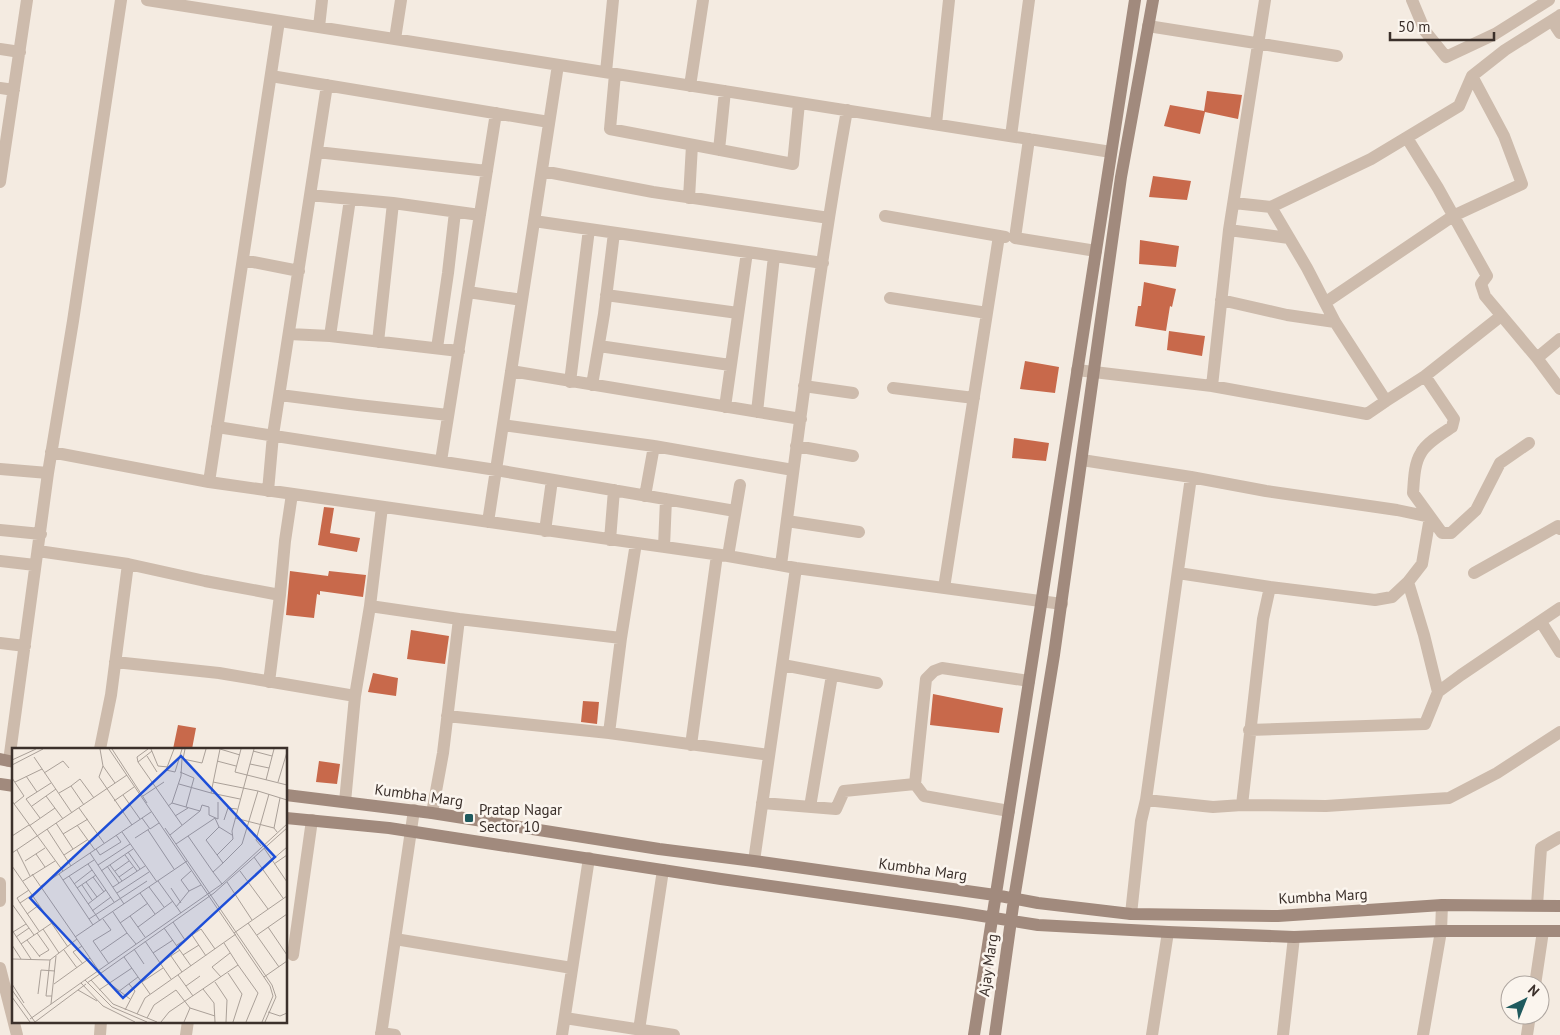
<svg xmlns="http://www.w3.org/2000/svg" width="1560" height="1035" viewBox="0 0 1560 1035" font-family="'PT Sans',sans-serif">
	<rect width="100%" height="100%" fill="#f4ebe1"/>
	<path fill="#c8694b" d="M 1207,91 L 1242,95 L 1238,119 L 1205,112 L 1200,134 L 1164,126 L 1170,105 L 1204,111 Z
		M 1153,176 L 1191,181 L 1187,200 L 1149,197 Z
		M 1140,240 L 1179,246 L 1176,267 L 1139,264 Z
		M 1144,282 L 1176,289 L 1172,307 L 1170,306 L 1166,331 L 1135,326 L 1138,306 L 1141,306 Z
		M 1169,331 L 1205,336 L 1202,356 L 1167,350 Z
		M 1025,361 L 1059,367 L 1055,393 L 1020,389 Z
		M 1014,438 L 1049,443 L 1046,461 L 1012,458 Z
		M 324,507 L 334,508 L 330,533 L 360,538 L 357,552 L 318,545 Z
		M 290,571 L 328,576 L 329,571 L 366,575 L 363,597 L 320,591 L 320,595 L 317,594 L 314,618 L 286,615 Z
		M 411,630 L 449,636 L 445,664 L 407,659 Z
		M 373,673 L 398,678 L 396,696 L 368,692 Z
		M 933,694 L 1003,708 L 999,733 L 930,725 Z
		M 583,701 L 599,702 L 597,724 L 581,722 Z
		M 178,725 L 196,728 L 192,749 L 173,749 Z
		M 319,761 L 340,764 L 337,784 L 316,782 Z"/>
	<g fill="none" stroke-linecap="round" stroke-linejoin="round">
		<path stroke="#cdbbac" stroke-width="12" d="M 147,0 L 1111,152
			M 1412,0 L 1425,31 L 1446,57 L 1495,34 L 1549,0
			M 1560,15 L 1556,27 L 1560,33
			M 1148,26 L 1337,56
			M 319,27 L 322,0
			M 395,39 L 401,0
			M 0,49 L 20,52
			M 606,72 L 613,0
			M 615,74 L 610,129 L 793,164 L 799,103
			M 271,76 L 549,122
			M 690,86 L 703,0
			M 0,88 L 14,90
			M 936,124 L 949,0
			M 1011,136 L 1029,0
			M 1407,138 L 1438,188 L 1487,276 L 1481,284 L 1485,296 L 1537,358
			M 1029,139 L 1015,238 L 1096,251
			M 719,150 L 725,91
			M 317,152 L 487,171
			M 542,171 L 653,192 L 829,218
			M 0,182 L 27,0
			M 310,195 L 393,203 L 480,215
			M 689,198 L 692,145
			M 1271,207 L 1371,159 L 1459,106 L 1472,76 L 1505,50 L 1559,16
			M 885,216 L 1005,237
			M 534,221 L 823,263
			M 1229,230 L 1289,238
			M 243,260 L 299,271
			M 468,292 L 522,300
			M 606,295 L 738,313
			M 890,298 L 987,313
			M 1221,300 L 1287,315 L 1335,322
			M 1326,302 L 1453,216 L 1522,184 L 1504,136 L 1472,76
			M 289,334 L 330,336 L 459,351
			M 330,336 L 350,199
			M 1560,339 L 1537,358 L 1560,389
			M 378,342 L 393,203
			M 599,346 L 730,365
			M 437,348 L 448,273 L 455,212
			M 1077,370 L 1212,386 L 1367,414 L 1386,401 L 1335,322 L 1307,268 L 1271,207 L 1234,203
			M 511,371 L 801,419
			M 1425,376 L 1501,316
			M 570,382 L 589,229
			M 592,385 L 604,314 L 614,233
			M 804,386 L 853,393
			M 1212,386 L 1229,230 L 1265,0
			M 893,388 L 974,398
			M 280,395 L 358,405 L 448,415
			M 1386,401 L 1425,376 L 1454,419 L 1452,427 C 1443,433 1426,443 1421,453 C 1414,464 1414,480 1413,493 L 1442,533 L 1451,533 L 1476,510 L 1500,463 L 1529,443
			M 725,407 L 747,252
			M 757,412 L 774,256
			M 503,425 L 654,446 L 793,470
			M 217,427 L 496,470 L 735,511
			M 796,446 L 853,456
			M 51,452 L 209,482 L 728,556 L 796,568 L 1062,604
			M 1082,460 L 1191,477 L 1266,491 L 1397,510 L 1430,517 L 1422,564 L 1408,582 L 1424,635 L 1438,692
			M 441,461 L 496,113
			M 0,469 L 48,473
			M 209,482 L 279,21
			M 268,491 L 273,435 L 327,85
			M 645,496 L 654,446
			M 787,521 L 859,532
			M 488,522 L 558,65
			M 0,530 L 41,534
			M 545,531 L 552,480
			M 610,540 L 614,490
			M 664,547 L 666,499
			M 38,551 L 128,564
			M 728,556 L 740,485
			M 0,561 L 35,565
			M 781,565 C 801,413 820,261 847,110
			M 1178,573 L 1270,587
			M 1474,573 L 1558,526 L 1560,529
			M 944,588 L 999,236
			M 370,606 L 459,619 L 443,753 L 432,813
			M 459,619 L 621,638
			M 1541,622 L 1560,652
			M 0,643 L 25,646
			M 115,662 L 219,673 L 355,696 L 345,802
			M 783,665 L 877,683
			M 269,682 L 280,595
			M 355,696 L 370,606 L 382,507
			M 447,716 L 609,733 L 769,755
			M 1249,730 L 1425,724 L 1438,692 L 1461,675 L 1560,608
			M 609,733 L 621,638 L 636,543
			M 691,745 L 717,555
			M 100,749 L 111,695 L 128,564 L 205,581 L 280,595 L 285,541 L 292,494
			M 9,761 L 48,473 L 73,321 L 121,0
			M 1146,800 L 1191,477
			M 762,803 L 836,809 L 844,791 L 915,784
			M 1242,805 L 1326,806 L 1449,798 L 1497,773 L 1560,732
			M 810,807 L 832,675
			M 1009,811 L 924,796 L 915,784 L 926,679 L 934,671 L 942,668 L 1029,681
			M 754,861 L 796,568
			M 0,901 L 0,883
			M 1537,905 L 1541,848 L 1560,837
			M 1131,914 L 1141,821 L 1146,800 L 1213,807 L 1242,805 L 1263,619 L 1270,587 L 1375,600 L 1392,597 L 1408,582
			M 395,939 L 572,968
			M 293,955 L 312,820
			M 0,968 L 17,1035
			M 1535,985 L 1543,931
			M 565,1018 L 674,1035
			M 639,1030 L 663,870
			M 381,1033 L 395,1035
			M 100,1035 L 101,1021
			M 186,1035 L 188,1021
			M 381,1035 L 414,810
			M 562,1035 L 589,858
			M 1152,1035 L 1168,932
			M 1283,1035 L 1294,937
			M 1423,1035 L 1441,931 L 1442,905
			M 1527,1035 L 1530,1015"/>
		<path stroke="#a18a7d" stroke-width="12" d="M 0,759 L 14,762
			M 0,784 L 14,786
			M 286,795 L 432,813 L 659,849 L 754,861 L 995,895 L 1038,903 L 1131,914 L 1278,916 L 1442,905 L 1560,906
			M 286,818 L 389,828 L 721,879 L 957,912 L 1038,925 L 1168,932 L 1294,937 L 1441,931 L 1560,931
			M 974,1035 L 1135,0
			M 995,1035 L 1014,899 L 1054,655 L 1121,177 L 1153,0"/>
	</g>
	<rect fill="#1f5a5e" stroke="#fbf5ee" stroke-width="2" x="464" y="813" width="10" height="10" rx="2.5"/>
	<g text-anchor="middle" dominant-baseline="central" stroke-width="5" stroke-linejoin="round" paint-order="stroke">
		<g font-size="15" fill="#3b302b" stroke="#fbf5ee">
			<text transform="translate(419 795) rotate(8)">Kumbha Marg</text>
			<text transform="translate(923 869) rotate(8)">Kumbha Marg</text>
			<text transform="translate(1323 896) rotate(-3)">Kumbha Marg</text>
			<text transform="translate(988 965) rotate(-82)">Ajay Marg</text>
		</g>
		<g font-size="15" fill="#3b302b" stroke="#fbf5ee" text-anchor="start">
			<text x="479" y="809">Pratap Nagar<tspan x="479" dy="17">Sector 10</tspan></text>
		</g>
	</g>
	<g transform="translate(12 748)">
		<rect width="275" height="275" fill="#f4ebe1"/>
		<path fill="none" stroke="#aaa098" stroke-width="1" d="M 88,1 L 91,18 L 87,29 L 120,77M 97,1 L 258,238 L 261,248 L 250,274M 100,1 L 135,55M 136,1 L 125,9 L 126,14 L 170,77M 139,1 L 146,18 L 156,19M 162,1 L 154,22 L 163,24 L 170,1M 173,1 L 171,11 L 190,15 L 194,1M 208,1 L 199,45 L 228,51M 208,1 L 228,7M 229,1 L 223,24 L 275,37M 241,3 L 260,8M 135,8 L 145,24M 22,9 L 60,65M 0,12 L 24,1M 205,13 L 224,18M 126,14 L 140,3M 238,16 L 257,20M 0,17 L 31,1M 91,18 L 103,35M 168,24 L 182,30 L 174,59M 32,25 L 51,13 L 57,20M 14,28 L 25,44M 0,30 L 12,48 L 2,56M 254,32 L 262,1M 3,34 L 30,21M 201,34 L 246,43M 266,34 L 275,4M 167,36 L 199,45M 59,38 L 68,31 L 82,50M 47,45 L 59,38 L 72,57M 111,47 L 128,71M 34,48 L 51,71M 131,48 L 152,34M 14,51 L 39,35M 14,51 L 28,70M 0,53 L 51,123M 102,53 L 122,39M 160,55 L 169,28 L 170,10M 20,58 L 44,41M 156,58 L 160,55 L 188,63 L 158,87M 67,60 L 92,95M 188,63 L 190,57 L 197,59 L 197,67 L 206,71 L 206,54M 163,68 L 176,60M 130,70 L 138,81 L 147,75M 223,70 L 262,80M 212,72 L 216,60 L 225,61M 44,75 L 61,101M 65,77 L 83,102M 17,78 L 43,60M 207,79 L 194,92 L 211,115 L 201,124 L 210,136M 153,80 L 260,237 L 264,249 L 253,274M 35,81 L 59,118M 136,82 L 162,121M 110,84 L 145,134M 265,84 L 262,80 L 268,50M 51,86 L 76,71M 0,88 L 17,77M 176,88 L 201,124M 123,90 L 137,81M 164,96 L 203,70 L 207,79 L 220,87M 249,98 L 244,92 L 257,46M 252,100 L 275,134M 84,101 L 88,107 L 109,94 L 104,87M 5,102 L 18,128M 116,104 L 128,121M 0,105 L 115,27M 78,105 L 112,156M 24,106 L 33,119M 52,107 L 75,92M 113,107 L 125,123M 205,107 L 221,91 L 220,83 L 242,1M 242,109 L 271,150M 260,112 L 275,99M 13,113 L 33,100M 211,115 L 230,96 L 246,43 L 275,52M 76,116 L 102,154M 262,116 L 275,107M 86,117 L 118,96M 98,117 L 110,133M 0,118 L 56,199M 95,118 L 107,135M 89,123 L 121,101M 103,123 L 117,113M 179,123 L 169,132 L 177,143 L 189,137M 228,123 L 256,161M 20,126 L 87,223M 47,126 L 81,177M 57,128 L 88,173M 81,129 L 92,144M 107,129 L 121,119M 51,132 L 82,112M 11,133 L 43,113M 146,133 L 169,165M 74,134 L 85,149M 215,134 L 240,172M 62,136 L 80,122M 70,137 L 80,152M 29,138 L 139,64M 101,139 L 133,118M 137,139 L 152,159M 65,140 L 84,127M 159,140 L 169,155M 105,145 L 137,124M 128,145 L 143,166M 20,147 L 8,155 L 27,183M 8,155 L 5,150 L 17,142M 0,156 L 22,187M 76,156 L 94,142M 164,159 L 177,143M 80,163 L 99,149M 101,164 L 115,185M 15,166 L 27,157M 118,168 L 136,155M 77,171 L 135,133M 91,171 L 99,182 L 81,193 L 97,216M 161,174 L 173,192M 108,175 L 118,168 L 133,189M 236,175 L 267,219M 126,179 L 161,153M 256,179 L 275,207M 152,180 L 179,218M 31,181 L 47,205M 0,182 L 19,211M 1,184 L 14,176M 25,185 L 37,202 L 27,208M 222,185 L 275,148M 180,187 L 194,208M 245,187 L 275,166M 4,189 L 17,180M 63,189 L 175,113M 15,192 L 28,209M 133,193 L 159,231M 212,195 L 226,217M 9,196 L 40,175M 0,197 L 9,211M 165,197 L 189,181 L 203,201M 70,198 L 61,204 L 71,216M 122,201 L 132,216M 52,202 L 65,220M 89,203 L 115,185 L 124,196M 141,205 L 161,192M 171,207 L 187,197M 159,208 L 170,224M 112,209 L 138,246M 0,211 L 38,212 L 65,191M 38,212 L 34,248 L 40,248M 148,215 L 168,202M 216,225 L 230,246 L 221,274M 166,227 L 181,248M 209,229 L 200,219 L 218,205M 252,229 L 275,213M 73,232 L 210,136 L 275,76M 79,232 L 101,256 L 145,274M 130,234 L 151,220M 203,234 L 215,252 L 214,274M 69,235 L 91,258 L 123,274M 75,235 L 202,145 L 275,80M 97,235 L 118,251M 0,236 L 12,255M 42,236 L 78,210M 174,238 L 188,228M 191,241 L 202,255 L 203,274M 0,242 L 23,274M 66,242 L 85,253M 87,242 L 120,220M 106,244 L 126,229M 26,246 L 29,222 L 43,223M 0,249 L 18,274M 39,256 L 44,208M 113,262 L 123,243 L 117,236M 256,264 L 268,268 L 275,265M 125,266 L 133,250 L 224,186M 135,270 L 142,257 L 164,242 L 178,260M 18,271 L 73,232 L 100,259 L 135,274M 23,274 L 74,236M 149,274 L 157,264 L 226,217 L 246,245 L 234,274M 172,274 L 178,260 L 203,268"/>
		<path fill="#1d4ed8" fill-opacity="0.15" stroke="#1d4ed8" stroke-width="2.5" d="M 169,8 L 263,109 L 111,250 L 18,150 Z"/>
		<rect width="275" height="275" fill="none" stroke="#3b302b" stroke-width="2.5"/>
	</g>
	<g transform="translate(1525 1000) rotate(43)"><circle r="24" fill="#fbf5ee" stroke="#aea6a0"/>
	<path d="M0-4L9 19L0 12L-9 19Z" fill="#1f5a5e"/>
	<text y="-8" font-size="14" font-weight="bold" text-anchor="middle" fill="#3b302b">N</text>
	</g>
	<path d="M1390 32v8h104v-8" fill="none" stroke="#3b302b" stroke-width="2.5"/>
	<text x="1398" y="32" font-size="15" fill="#3b302b" stroke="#fbf5ee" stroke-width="4" paint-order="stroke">50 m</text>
</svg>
